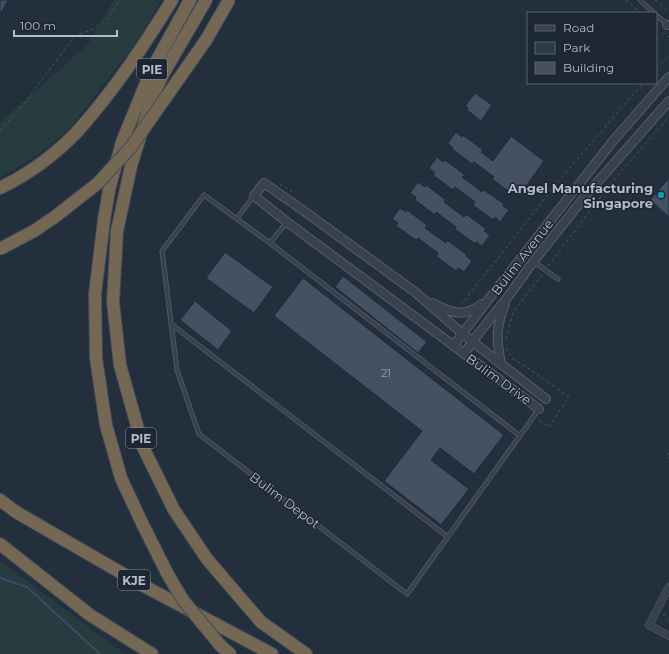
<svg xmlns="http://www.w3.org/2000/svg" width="669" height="654" viewBox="0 0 669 654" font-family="Montserrat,sans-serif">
	<rect width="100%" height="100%" fill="#242f3e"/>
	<path fill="#263c3f" d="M 114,0 L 161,0 L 139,39 L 70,128 L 40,153 L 0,178 L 0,123 L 88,44 Z
		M 0,561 L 125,654 L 0,654 Z"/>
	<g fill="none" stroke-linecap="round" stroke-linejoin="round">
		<path stroke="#394c67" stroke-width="2" d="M 0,577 L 3,579 L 27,587 L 100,654"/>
	</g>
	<path fill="#455162" stroke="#1f2835" d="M 0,0 L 8,0 L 0,15 Z
		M 475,93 L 492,105 L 481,121 L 467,110 L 468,108 L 465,106 Z
		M 456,132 L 462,137 L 463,135 L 483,150 L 481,152 L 493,161 L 511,136 L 544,161 L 519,196 L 513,192 L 512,194 L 492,179 L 494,177 L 474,162 L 472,164 L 452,149 L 453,148 L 448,143 Z
		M 437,157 L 443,162 L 445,160 L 465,175 L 462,177 L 482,192 L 484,190 L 504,204 L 503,206 L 509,210 L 500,222 L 495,217 L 493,220 L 473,205 L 475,202 L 455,187 L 453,190 L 433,175 L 435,173 L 429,168 Z
		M 669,178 L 669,217 L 650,200 Z
		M 418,182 L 425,187 L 426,185 L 446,200 L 444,202 L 464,217 L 466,214 L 486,229 L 484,231 L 490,235 L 482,246 L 476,242 L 475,244 L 455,229 L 456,227 L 436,212 L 435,215 L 415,200 L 416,197 L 410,193 Z
		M 400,208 L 406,212 L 407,210 L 427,225 L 425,228 L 446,243 L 447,240 L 467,255 L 466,256 L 472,261 L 464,272 L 458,268 L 456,271 L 436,256 L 438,253 L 418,238 L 416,240 L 396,226 L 398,223 L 392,219 Z
		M 225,252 L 273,287 L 254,313 L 206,278 Z
		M 343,276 L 427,342 L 418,353 L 335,287 Z
		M 303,278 L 504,435 L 474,474 L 440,448 L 431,460 L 469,489 L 441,525 L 384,481 L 422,431 L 274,316 Z
		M 195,301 L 232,331 L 218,350 L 180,320 Z"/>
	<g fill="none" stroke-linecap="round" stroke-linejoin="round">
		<defs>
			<path id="service" d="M 640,0 L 654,13
				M 656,15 L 667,24
				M 237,218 L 254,196
				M 270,243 L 287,222
				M 534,262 L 558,279
				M 171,324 L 448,537
				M 520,436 L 270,243 L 204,195 L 162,251 L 177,370 L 199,434 L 407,594 L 539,409"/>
			<path id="minor" d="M 669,587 L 649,625 L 669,636"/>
			<path id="tertiary" d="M 667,25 L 669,25
				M 432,303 C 451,313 464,318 482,304
				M 453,346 L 488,300 L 613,141 L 669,77
				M 464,354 L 479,333 L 507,298 L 533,262 L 587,194 L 669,101
				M 501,363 C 496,339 496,327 505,304
				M 539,409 L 287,222 L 254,196 L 264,183 L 304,211 L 415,292 L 463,334 L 546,399"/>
			<path id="motorway" d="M 206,0 L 162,76 L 151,101 L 131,166 L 117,231 L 113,302 L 120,365 L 143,447 L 174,510 L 207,559 L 261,622 L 306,654
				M 0,188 C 27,175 53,156 74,135 C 81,128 87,120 94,112 C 123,77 148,39 172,0
				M 0,500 L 16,512 L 144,586 L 272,654
				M 142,523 L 121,478 L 106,425 L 96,358 L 95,294 L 104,220 L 109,190 L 122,142 L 151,71 L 190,0
				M 0,544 L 90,615 L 152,654
				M 220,645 L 230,654"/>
		</defs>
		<use href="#service" stroke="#565f6c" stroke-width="5"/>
		<use href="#minor" stroke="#565f6c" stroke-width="8"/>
		<use href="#tertiary" stroke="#565f6c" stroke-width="10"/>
		<use href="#motorway" stroke="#434c59" stroke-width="14"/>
		<path stroke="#44595c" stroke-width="1" stroke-dasharray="3 3" stroke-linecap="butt" d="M 626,0 L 641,13
			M 655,0 L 669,11
			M 656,26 L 661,30
			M 663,32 L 669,37
			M 656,69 L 669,56
			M 0,131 L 19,110 L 75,36 L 91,30 L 107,19 L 120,0
			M 280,184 L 292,192
			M 548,266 L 612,182 L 669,117
			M 461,305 L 557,183 L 643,83
			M 506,339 L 513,312 L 542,275
			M 506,348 L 513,359 L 531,370 L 569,397 L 549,427 L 539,420
			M 669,453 L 667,457 L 669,458
			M 664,613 L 664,616 L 669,622"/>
		<use href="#service" stroke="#38414e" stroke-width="3.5"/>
		<use href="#minor" stroke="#38414e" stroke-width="7"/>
		<use href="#tertiary" stroke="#38414e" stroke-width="8"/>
		<use href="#motorway" stroke="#746855" stroke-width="12"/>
		<defs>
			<path id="motorway-bridge" d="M 0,249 L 34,231 L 56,216 L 98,183 L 131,147 L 206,40 L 229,0
				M 142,523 L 167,573 L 183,600 L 220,645"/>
		</defs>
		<use href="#motorway-bridge" stroke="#434c59" stroke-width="14" stroke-linecap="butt"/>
		<use href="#motorway-bridge" stroke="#746855" stroke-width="12"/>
	</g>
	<circle fill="#0f9aa8" stroke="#1d2633" stroke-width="1.5" cx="661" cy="195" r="4"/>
	<g text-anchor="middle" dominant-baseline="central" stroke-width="3" stroke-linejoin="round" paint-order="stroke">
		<g font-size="11" fill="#98a1af">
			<text x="386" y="373">21</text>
		</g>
		<g fill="#1d2633" stroke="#878f9c" stroke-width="1">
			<rect x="137" y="59" width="30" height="20" rx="3"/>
			<rect x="126" y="428" width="30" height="20" rx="3"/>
			<rect x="118" y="570" width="32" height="20" rx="3"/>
		</g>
		<g font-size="12" font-weight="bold" fill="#b4bcc9">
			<text x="152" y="69">PIE</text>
			<text x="141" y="438">PIE</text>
			<text x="134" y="580">KJE</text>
		</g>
		<g font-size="13" font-weight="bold" fill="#b4bcc9" stroke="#1d2633" text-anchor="end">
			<text x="653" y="188">Angel Manufacturing<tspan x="653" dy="15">Singapore</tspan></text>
		</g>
		<g font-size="13" fill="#b4bcc9" stroke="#1d2633">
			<text transform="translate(522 257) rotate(-52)">Bulim Avenue</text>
			<text transform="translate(499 379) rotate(36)">Bulim Drive</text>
			<text transform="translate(285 500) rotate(37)">Bulim Depot</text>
		</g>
	</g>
	<rect x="527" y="12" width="130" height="72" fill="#1d2633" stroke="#59626f"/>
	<rect x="535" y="25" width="20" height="6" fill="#38414e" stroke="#59626f"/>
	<text x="563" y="32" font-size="12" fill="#b4bcc9">Road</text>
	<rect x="535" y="42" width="20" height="12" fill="#263c3f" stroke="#59626f"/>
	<text x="563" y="52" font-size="12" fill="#b4bcc9">Park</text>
	<rect x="535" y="62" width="20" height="12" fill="#455162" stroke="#59626f"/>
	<text x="563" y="72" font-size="12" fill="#b4bcc9">Building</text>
	<path d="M14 30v6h103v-6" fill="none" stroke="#b4bcc9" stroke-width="2"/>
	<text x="20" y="30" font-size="12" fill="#b4bcc9" stroke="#1d2633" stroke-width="3" paint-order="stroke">100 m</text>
</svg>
